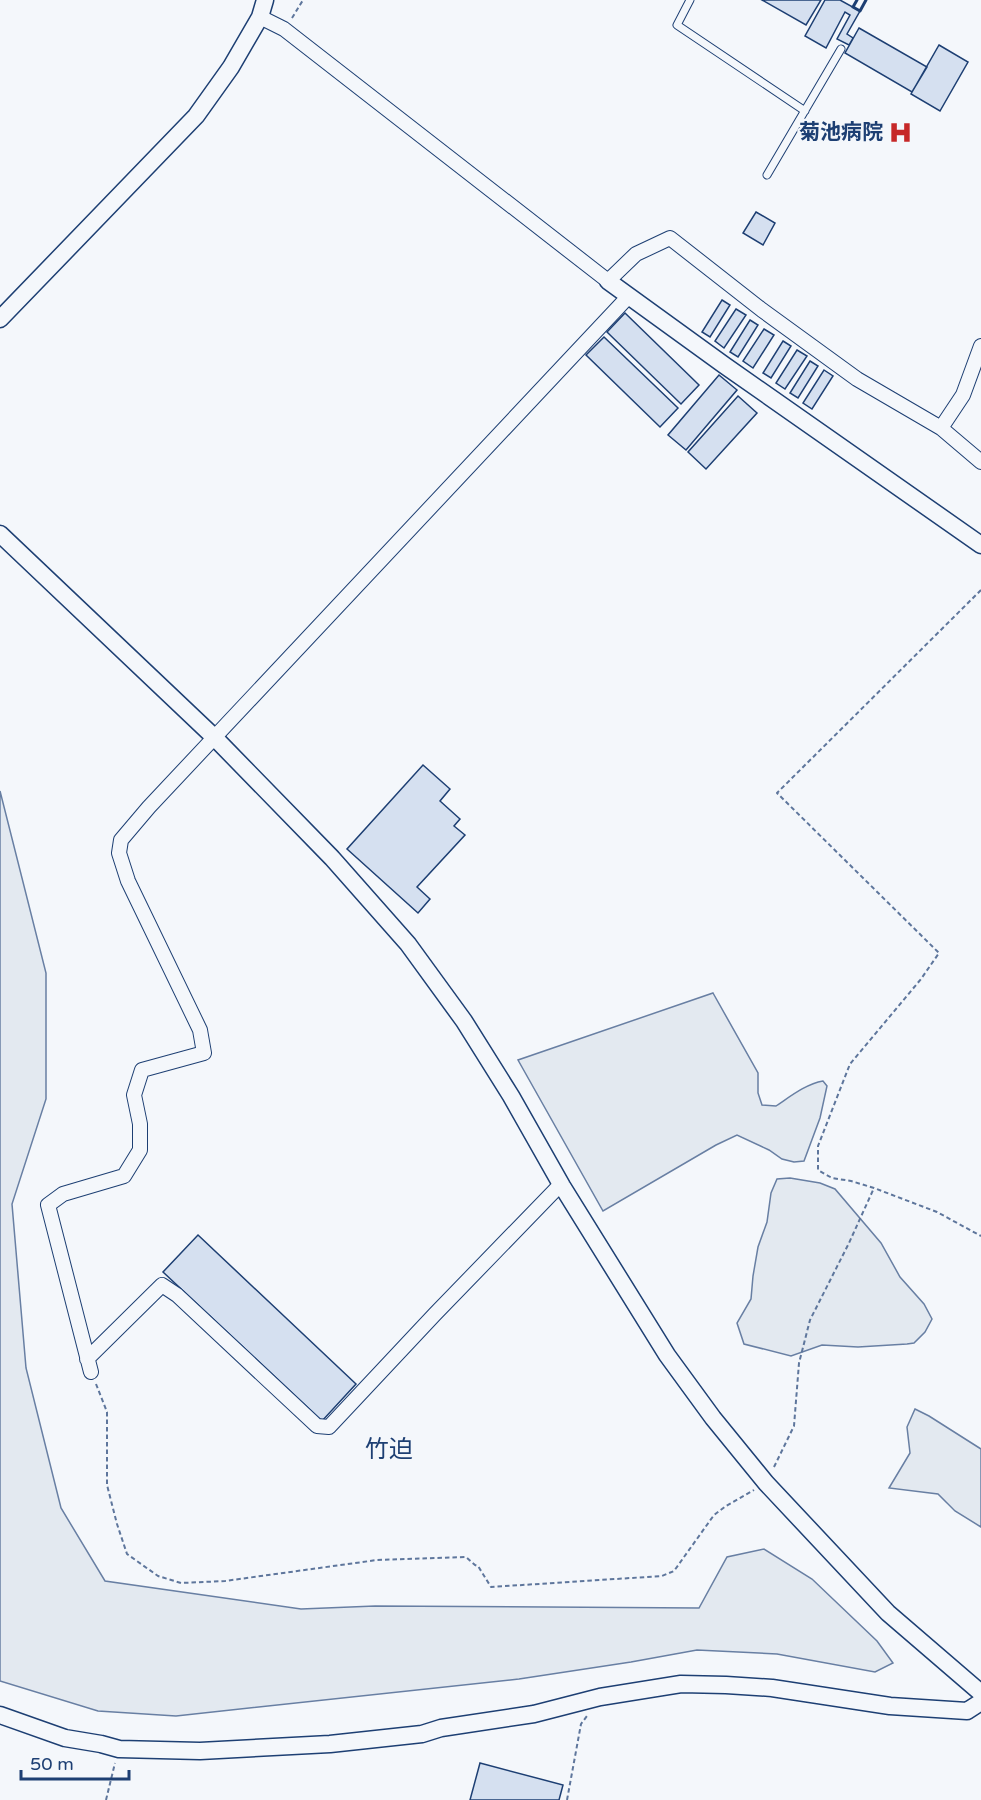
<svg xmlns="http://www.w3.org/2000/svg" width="981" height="1800" viewBox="0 0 981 1800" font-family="'Varela Round','Noto Sans JP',sans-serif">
	<rect width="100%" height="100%" fill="#f4f7fb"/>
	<path fill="#e3e9f0" stroke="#687fa3" stroke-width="1.5" d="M 0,791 L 46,973 L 46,1099 L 12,1204 L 26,1368 L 61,1508 L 105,1581 L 301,1609 L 375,1606 L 699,1608 L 727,1557 L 764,1549 L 812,1579 L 877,1641 L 893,1663 L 875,1672 L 777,1654 L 697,1650 L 631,1662 L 519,1679 L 176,1716 L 98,1711 L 0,1681 Z
		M 713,993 L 758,1073 L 758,1093 L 762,1105 L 776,1106 C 791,1096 806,1084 823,1081 L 827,1086 L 820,1118 L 804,1161 L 794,1162 L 782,1159 L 769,1150 L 737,1135 L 716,1145 L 603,1211 L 518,1060 Z
		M 790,1178 L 820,1183 L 835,1189 L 881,1243 L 900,1277 L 924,1304 L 932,1319 L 925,1332 L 914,1343 L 907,1344 L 858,1347 L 822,1345 L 791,1356 L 744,1344 L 737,1323 L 751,1299 L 753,1276 L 758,1247 L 767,1222 L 771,1193 L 777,1179 Z
		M 915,1409 L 929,1416 L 981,1449 L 981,1527 L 955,1511 L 938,1494 L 889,1488 L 910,1453 L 907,1427 Z"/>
	<path fill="#d5e0f0" stroke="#1d3f73" stroke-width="1.5" d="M 762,0 L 821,0 L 806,25 Z
		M 825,0 L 840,0 L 860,11 L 847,34 L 853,38 L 849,45 L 837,39 L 850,15 L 845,12 L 826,48 L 805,36 Z
		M 859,28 L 927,67 L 912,92 L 845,53 Z
		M 939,45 L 968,62 L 940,111 L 911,94 Z
		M 756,212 L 775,223 L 763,245 L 743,233 Z
		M 722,300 L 730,305 L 710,337 L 702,332 Z
		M 736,309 L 746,315 L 724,348 L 715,341 Z
		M 625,313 L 699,385 L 681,404 L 607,332 Z
		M 750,320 L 758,325 L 738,357 L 730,352 Z
		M 764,329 L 774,335 L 753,368 L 743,361 Z
		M 604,337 L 678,408 L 660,427 L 586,355 Z
		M 783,341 L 791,346 L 771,378 L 763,373 Z
		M 797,350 L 807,356 L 785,389 L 776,383 Z
		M 810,361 L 818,366 L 798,398 L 790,393 Z
		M 824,370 L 833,376 L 812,409 L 803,403 Z
		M 719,375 L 737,390 L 686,450 L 668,435 Z
		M 738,396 L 757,413 L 706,469 L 688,452 Z
		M 423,765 L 450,789 L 440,801 L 460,819 L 454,826 L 465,835 L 417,887 L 430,899 L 418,913 L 347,849 Z
		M 198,1235 L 356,1384 L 322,1421 L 163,1272 Z
		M 480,1763 L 563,1785 L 559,1800 L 470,1800 Z"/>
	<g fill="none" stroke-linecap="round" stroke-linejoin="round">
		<defs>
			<path id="service" d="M 690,0 L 677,25 L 805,111
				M 767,175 L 841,49"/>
			<path id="minor" d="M 260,17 L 284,29 L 608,281 L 636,254 L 670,238 L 762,310 L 857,379 L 941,428 L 963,395 L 981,346
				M 941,428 L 981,462
				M 87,1359 L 162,1285 L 177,1295 L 317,1426 L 329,1427 L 435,1314 L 561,1184
				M 91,1372 L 48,1205 L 63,1194 L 124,1176 L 140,1150 L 140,1124 L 134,1095 L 142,1070 L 204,1053 L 200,1030 L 128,881 L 119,853 L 121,840 L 149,807 L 628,297"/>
			<path id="tertiary" d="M 608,281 L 724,365 L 981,545
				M 0,319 L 196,116 L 231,67 L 260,17 L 265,0
				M 0,534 L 214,737 L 332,858 L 408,944 L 464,1021 L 511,1096 L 562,1186 L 667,1355 L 713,1418 L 766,1483 L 888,1613 L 981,1693
				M 0,1715 L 65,1738 L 101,1744 L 119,1749 L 200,1751 L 330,1744 L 422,1734 L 441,1728 L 534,1714 L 600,1697 L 681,1684 L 726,1685 L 772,1688 L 890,1706 L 967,1711 L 981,1702"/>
		</defs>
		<use href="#service" stroke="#1d3f73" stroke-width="9"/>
		<use href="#minor" stroke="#1d3f73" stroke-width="16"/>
		<use href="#tertiary" stroke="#1d3f73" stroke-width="19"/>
		<path stroke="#5e769c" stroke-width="2" stroke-dasharray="4.5 3" stroke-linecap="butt" d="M 292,18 L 303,0
			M 981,590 L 777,793 L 939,953 L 921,979 L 850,1064 L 818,1146 L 818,1170 L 832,1178 L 851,1181 L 874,1188 L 937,1212 L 981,1236
			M 96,1384 L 107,1412 L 107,1485 L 117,1524 L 127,1554 L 158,1576 L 181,1583 L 225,1581 L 377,1560 L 466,1557 L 475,1565 L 478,1566 L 491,1587 L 662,1576 L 674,1571 L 714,1515 L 726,1506 L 754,1490
			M 774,1467 L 794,1426 L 799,1363 L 810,1320 L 849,1243 L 874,1188
			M 106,1800 L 115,1763
			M 567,1800 L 581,1724 L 587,1716"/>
		<use href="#service" stroke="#f4f7fb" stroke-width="7"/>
		<use href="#minor" stroke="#f4f7fb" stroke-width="14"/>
		<use href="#tertiary" stroke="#f4f7fb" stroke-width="16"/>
		<path stroke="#1d3f73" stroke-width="3" d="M 857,0 L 853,7 L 860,11 L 866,0"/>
	</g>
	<defs>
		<symbol id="hospital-bare" viewBox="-9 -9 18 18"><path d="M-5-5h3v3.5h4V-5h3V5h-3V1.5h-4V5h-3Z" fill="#c62828" stroke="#f4f7fb" stroke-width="2.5" paint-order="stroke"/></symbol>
	</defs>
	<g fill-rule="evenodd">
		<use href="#hospital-bare" x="884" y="116" width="33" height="33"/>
	</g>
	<g text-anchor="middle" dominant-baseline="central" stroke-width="4.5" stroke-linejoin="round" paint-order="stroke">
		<g font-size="21" font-weight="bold" fill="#1d3f73" stroke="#f4f7fb" text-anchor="end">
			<text x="883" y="132">菊池病院</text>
		</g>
		<g font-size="24" fill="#1d3f73" stroke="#f4f7fb">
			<text x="389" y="1449">竹迫</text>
		</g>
	</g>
	<path d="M21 1770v9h108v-9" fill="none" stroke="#1d3f73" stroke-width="3"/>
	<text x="30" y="1770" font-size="18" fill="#1d3f73" stroke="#f4f7fb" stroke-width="4.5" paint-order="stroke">50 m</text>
</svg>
